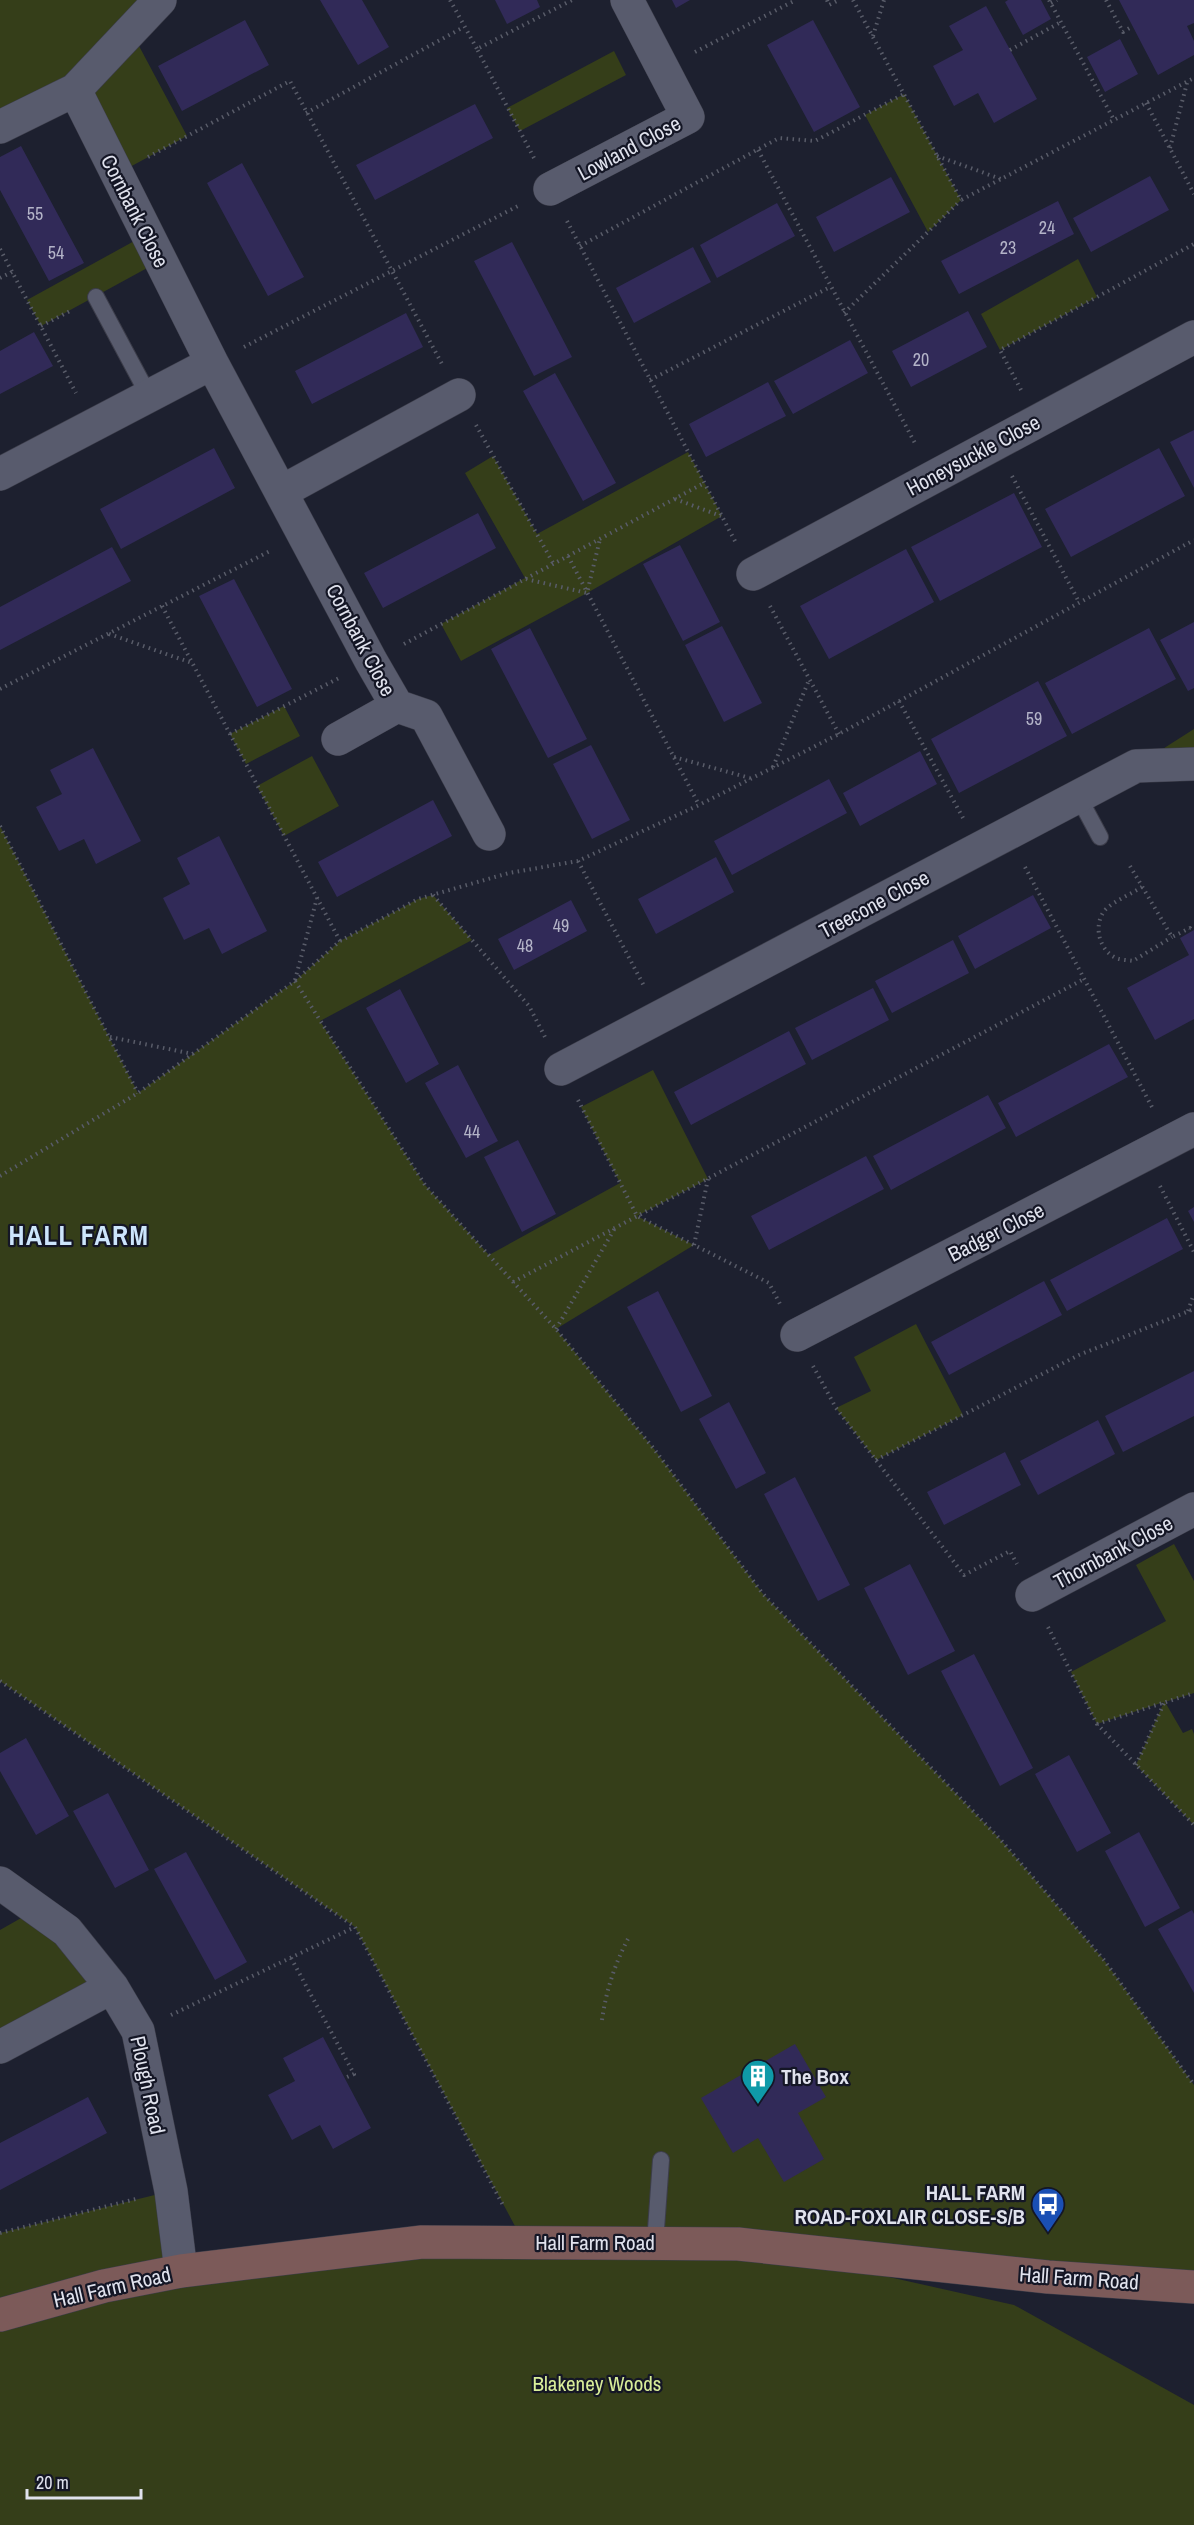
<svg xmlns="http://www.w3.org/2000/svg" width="1194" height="2525" viewBox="0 0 1194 2525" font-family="'Archivo Narrow',sans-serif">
	<rect width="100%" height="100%" fill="#1d202f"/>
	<path fill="#353e19" d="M 0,0 L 160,0 L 131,31 L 187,136 L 117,174 L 75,91 L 0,127 Z
		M 614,51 L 626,75 L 520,131 L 507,108 Z
		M 904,94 L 961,200 L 928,232 L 865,115 Z
		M 147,234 L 160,261 L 41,326 L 27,300 Z
		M 1078,259 L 1097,297 L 1000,350 L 981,314 Z
		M 688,452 L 722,516 L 587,593 L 461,661 L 441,624 L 525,578 L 465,473 L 493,456 L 537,534 Z
		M 284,706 L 300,736 L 246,764 L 230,734 Z
		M 1194,729 L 1194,764 L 1136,766 Z
		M 312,756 L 339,806 L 284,836 L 257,786 Z
		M 0,826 L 138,1093 L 295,981 L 340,941 L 418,899 L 433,895 L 472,940 L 320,1021 L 425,1185 L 489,1255 L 620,1183 L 581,1107 L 653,1070 L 708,1179 L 637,1216 L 694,1245 L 556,1329 L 654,1449 L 763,1594 L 1000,1839 L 1104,1960 L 1194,2085 L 1194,2287 L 746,2245 L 1014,2305 L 1194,2405 L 1194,2525 L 0,2525 L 0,2233 L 171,2191 L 181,2271 L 523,2241 L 355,1927 L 0,1681 Z
		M 916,1324 L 963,1415 L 876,1460 L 836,1408 L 871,1391 L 854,1357 Z
		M 1174,1544 L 1194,1581 L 1194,1693 L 1165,1702 L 1183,1733 L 1192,1729 L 1194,1734 L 1194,1825 L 1136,1765 L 1164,1702 L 1097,1724 L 1071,1672 L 1166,1621 L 1136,1565 Z
		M 37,1909 L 112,1987 L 0,2047 L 0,1930 Z"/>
	<path fill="#312a58" d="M 320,0 L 362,0 L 389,47 L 358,65 Z
		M 495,0 L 537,0 L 540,7 L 507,24 Z
		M 672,0 L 690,0 L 676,8 Z
		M 1008,0 L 1041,0 L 1051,19 L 1023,35 L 1005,2 Z
		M 1119,0 L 1194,0 L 1194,23 L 1187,26 L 1194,41 L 1194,55 L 1158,75 Z
		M 986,6 L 1037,99 L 994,123 L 978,93 L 954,106 L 933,66 L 963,50 L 949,26 Z
		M 245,20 L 269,65 L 182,111 L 158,66 Z
		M 813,20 L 860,107 L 814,132 L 767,45 Z
		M 1120,39 L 1138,74 L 1105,92 L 1087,57 Z
		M 475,104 L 493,138 L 375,200 L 356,165 Z
		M 21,146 L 84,263 L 49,281 L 0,190 L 0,157 Z
		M 242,163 L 304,277 L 268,296 L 207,183 Z
		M 1150,176 L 1169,210 L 1091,252 L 1073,218 Z
		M 891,177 L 910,212 L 834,252 L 816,217 Z
		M 1058,201 L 1074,234 L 959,294 L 941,261 Z
		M 777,203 L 795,236 L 717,278 L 700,245 Z
		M 512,242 L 572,357 L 534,376 L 474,261 Z
		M 693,247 L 711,282 L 634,323 L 616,288 Z
		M 968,311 L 987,347 L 911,387 L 892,351 Z
		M 406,313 L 423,347 L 312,404 L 295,371 Z
		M 34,332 L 53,366 L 0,394 L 0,351 Z
		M 850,340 L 868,373 L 793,414 L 774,381 Z
		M 555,373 L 616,483 L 583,501 L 523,391 Z
		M 768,382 L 786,416 L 706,457 L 689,424 Z
		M 1194,430 L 1194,488 L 1170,442 Z
		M 214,448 L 235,488 L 121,549 L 100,509 Z
		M 1159,448 L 1185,496 L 1071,557 L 1045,509 Z
		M 1014,493 L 1042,547 L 940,601 L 911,547 Z
		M 478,513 L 496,548 L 383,608 L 364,573 Z
		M 680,545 L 720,622 L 683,641 L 643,564 Z
		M 112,547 L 131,581 L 0,650 L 0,607 Z
		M 906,549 L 934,602 L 829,659 L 800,606 Z
		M 234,579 L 292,689 L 257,707 L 199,596 Z
		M 1194,622 L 1194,688 L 1188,691 L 1160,640 Z
		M 722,626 L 762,703 L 724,722 L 685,645 Z
		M 530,628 L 587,739 L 548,758 L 491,649 Z
		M 1149,628 L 1176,679 L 1072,734 L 1045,683 Z
		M 1038,681 L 1067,736 L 959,793 L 931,739 Z
		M 591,745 L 630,820 L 592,839 L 553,764 Z
		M 93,748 L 141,841 L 96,864 L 84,839 L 59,851 L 36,807 L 62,794 L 50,770 Z
		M 920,751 L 937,784 L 860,826 L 843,793 Z
		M 829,779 L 847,813 L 732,875 L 714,841 Z
		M 433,800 L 452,836 L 337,897 L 318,862 Z
		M 219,836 L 267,931 L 222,954 L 209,928 L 184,940 L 163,898 L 190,884 L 177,858 Z
		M 716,857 L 734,892 L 656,934 L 638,899 Z
		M 1033,895 L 1051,928 L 975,969 L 958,936 Z
		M 571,900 L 587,931 L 514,970 L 498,939 Z
		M 1194,930 L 1194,1019 L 1155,1040 L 1127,988 L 1189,955 L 1180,938 Z
		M 953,940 L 969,973 L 892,1013 L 875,981 Z
		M 873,988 L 889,1020 L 812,1060 L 795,1028 Z
		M 400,989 L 439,1064 L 406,1083 L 366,1008 Z
		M 789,1031 L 806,1064 L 691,1125 L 674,1092 Z
		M 1109,1044 L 1128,1077 L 1016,1137 L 998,1103 Z
		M 458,1065 L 498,1141 L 466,1158 L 425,1083 Z
		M 988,1095 L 1006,1128 L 891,1190 L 873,1156 Z
		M 518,1140 L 556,1214 L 522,1232 L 484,1157 Z
		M 866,1156 L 884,1189 L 769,1250 L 751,1216 Z
		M 1194,1207 L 1194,1222 L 1188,1211 Z
		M 1167,1218 L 1183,1249 L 1067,1311 L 1050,1280 Z
		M 1044,1281 L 1062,1315 L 949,1375 L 931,1342 Z
		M 658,1291 L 712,1396 L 681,1412 L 627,1307 Z
		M 1194,1371 L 1194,1416 L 1123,1452 L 1105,1416 Z
		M 729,1402 L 766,1473 L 736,1489 L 699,1419 Z
		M 1098,1420 L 1115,1454 L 1038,1495 L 1020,1461 Z
		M 1005,1452 L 1021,1485 L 944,1525 L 927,1492 Z
		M 795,1477 L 850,1585 L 818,1601 L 764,1494 Z
		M 910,1564 L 955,1651 L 908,1675 L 864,1588 Z
		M 974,1654 L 1033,1768 L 1000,1786 L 941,1671 Z
		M 26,1738 L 69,1816 L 36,1835 L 0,1771 L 0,1753 Z
		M 1069,1755 L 1111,1833 L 1077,1852 L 1035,1774 Z
		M 108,1793 L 149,1870 L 115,1888 L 73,1811 Z
		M 1139,1832 L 1180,1908 L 1145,1927 L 1105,1851 Z
		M 186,1852 L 247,1962 L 215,1980 L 154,1869 Z
		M 1192,1910 L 1194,1914 L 1194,1993 L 1158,1929 Z
		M 323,2037 L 371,2128 L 333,2149 L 320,2125 L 292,2140 L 268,2095 L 295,2081 L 283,2058 Z
		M 795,2044 L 826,2097 L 798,2113 L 824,2159 L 784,2182 L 758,2138 L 733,2153 L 701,2098 Z
		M 88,2097 L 107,2133 L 0,2190 L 0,2143 Z"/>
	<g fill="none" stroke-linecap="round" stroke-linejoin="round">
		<defs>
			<path id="lane" d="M 96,297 L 149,396
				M 1078,796 L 1100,837
				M 655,2243 L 661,2160"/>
			<path id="street" d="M 75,90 L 212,363 L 371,661 L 397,706 L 426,716 L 489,834
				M 0,127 L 75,90 L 160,0
				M 550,189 L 688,117 L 627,0
				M 0,474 L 212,363
				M 281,492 L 459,395
				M 753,574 L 1194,337
				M 338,739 L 397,706
				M 561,1069 L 1136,766 L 1194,764
				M 797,1335 L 1194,1129
				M 1032,1595 L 1194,1509
				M 0,1883 L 67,1931 L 112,1987 L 138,2031 L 171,2191 L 181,2271
				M 0,2047 L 112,1987"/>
			<path id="secondary" d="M 0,2315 L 104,2286 L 181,2271 L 422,2242 L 738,2244 L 1048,2277 L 1194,2287"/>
		</defs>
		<use href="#lane" stroke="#3c3d4a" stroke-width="18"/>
		<use href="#street" stroke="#3c3d4a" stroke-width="34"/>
		<use href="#secondary" stroke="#3c3d4a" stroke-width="34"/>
		<path stroke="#595c69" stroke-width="4" stroke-dasharray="1.5 4.5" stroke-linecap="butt" d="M 450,0 L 477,49
			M 827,0 L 829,5 L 839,0
			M 853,0 L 961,200 L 1194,78
			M 1049,0 L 1114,120
			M 1106,0 L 1123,32 L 1133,26
			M 1051,3 L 1057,0
			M 873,36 L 884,0
			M 1010,50 L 1061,22
			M 695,52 L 796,0
			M 1146,103 L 1194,194
			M 306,113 L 464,27
			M 1170,148 L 1187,83
			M 758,150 L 916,445
			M 937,156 L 1001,179
			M 148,157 L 290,81 L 442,364
			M 534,158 L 477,49 L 572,0
			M 567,221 L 736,543
			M 580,246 L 779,138 L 815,141 L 904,94
			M 0,249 L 76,393
			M 0,278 L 12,272
			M 844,313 L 961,200
			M 41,326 L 72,310
			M 244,347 L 520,205
			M 650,380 L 830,287
			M 1021,390 L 1000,350 L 1194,244
			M 476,425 L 553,563
			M 1012,476 L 1079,602
			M 675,499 L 721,516
			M 568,556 L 699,805
			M 526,579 L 587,593 L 600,539
			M 162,606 L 340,941 L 295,981
			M 770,606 L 839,734
			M 109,634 L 192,663
			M 404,644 L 704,483
			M 0,689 L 272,550
			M 899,701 L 963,818
			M 230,734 L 339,678
			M 674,757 L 750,778
			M 773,767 L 809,680
			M 0,826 L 138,1093
			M 578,861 L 644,986
			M 1130,866 L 1172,937 L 1190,928 L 1192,931
			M 1025,867 L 1153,1109
			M 1142,887 C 1131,894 1116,900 1106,909 C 1093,923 1098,948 1114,957 C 1119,960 1127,960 1133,961 L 1172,937
			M 433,895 L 529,1006 L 545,1037
			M 340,941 L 418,899 L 509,873 L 578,861 L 699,805 L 839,734 L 1194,540
			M 295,980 L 317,898
			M 110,1037 L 193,1054
			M 578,1100 L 637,1216 L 769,1283 L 780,1304
			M 0,1176 L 138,1093 L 295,981 L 425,1185 L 556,1329 L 654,1449 L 763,1594 L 1000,1839 L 1104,1960 L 1194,2085
			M 1160,1186 L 1194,1252
			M 694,1245 L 708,1179
			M 513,1282 L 1084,979
			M 1188,1311 L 1194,1294
			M 556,1329 L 615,1228
			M 813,1366 L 836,1408 L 964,1575 L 1010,1551 L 1017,1564
			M 876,1460 L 1079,1355 L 1194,1309
			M 1048,1627 L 1097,1724 L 1194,1825
			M 0,1681 L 355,1927 L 504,2207
			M 1097,1724 L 1194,1693
			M 1136,1765 L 1164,1703
			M 291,1958 L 354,2074 L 345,2078
			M 171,2015 L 355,1927
			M 602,2020 C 606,1991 615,1963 629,1937
			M 0,2233 L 136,2199"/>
		<use href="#lane" stroke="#585b6d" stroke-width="16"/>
		<use href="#street" stroke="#585b6d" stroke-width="33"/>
		<use href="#secondary" stroke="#7c5a59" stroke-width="33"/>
	</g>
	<defs>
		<symbol id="building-pin" viewBox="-11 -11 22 30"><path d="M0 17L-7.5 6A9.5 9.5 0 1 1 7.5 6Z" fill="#0f9aa8" stroke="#141625"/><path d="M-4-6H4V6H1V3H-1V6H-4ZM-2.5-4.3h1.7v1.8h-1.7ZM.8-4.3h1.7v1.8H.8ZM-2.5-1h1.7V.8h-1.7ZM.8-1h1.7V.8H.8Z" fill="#fff"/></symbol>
		<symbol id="bus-pin" viewBox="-11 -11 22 30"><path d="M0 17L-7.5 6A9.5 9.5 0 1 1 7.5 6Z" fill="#1a4fb4" stroke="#141625"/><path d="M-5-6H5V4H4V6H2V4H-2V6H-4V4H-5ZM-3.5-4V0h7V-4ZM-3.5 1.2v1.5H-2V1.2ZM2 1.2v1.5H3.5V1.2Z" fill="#fff"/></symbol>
	</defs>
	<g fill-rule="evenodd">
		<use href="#building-pin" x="739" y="2057" width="38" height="52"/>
		<use href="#bus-pin" x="1029" y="2185" width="38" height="52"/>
	</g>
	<g text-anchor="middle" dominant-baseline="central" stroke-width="4.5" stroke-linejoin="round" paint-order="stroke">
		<g font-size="18" fill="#b4b4c8">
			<text x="35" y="213">55</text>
			<text x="1047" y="227">24</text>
			<text x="1008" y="247">23</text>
			<text x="56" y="252">54</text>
			<text x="921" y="359">20</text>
			<text x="1034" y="718">59</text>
			<text x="561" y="925">49</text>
			<text x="525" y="945">48</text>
			<text x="472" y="1131">44</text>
		</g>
		<g font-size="21" fill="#e0e2ed" stroke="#141625">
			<text transform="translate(629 148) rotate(-28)">Lowland Close</text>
			<text transform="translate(135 211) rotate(63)">Cornbank Close</text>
			<text transform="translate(973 455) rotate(-28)">Honeysuckle Close</text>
			<text transform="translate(361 640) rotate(62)">Cornbank Close</text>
			<text transform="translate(874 904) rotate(-28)">Treecone Close</text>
			<text transform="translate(996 1232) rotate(-27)">Badger Close</text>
			<text transform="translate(1113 1552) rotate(-28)">Thornbank Close</text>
			<text transform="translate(148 2085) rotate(78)">Plough Road</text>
			<text x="595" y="2242">Hall Farm Road</text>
			<text transform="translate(1079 2278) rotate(4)">Hall Farm Road</text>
			<text transform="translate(112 2287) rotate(-13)">Hall Farm Road</text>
		</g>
		<g font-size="21" font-weight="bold" fill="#e0e2ed" stroke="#141625" text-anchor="start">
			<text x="781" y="2076">The Box</text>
			<text x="1025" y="2192" text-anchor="end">HALL FARM<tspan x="1025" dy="24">ROAD-FOXLAIR CLOSE-S/B</tspan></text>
		</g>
		<g font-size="21" fill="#d8ed99" stroke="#141625">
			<text x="597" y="2383">Blakeney Woods</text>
		</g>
		<g font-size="27" font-weight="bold" letter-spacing="1.5" fill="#cde5fc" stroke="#141625">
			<text x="79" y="1235">HALL FARM</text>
		</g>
	</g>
	<path d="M27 2489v9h114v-9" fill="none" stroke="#e0e2ed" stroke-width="3"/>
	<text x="36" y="2489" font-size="18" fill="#e0e2ed" stroke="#141625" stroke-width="4.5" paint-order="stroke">20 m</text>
</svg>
